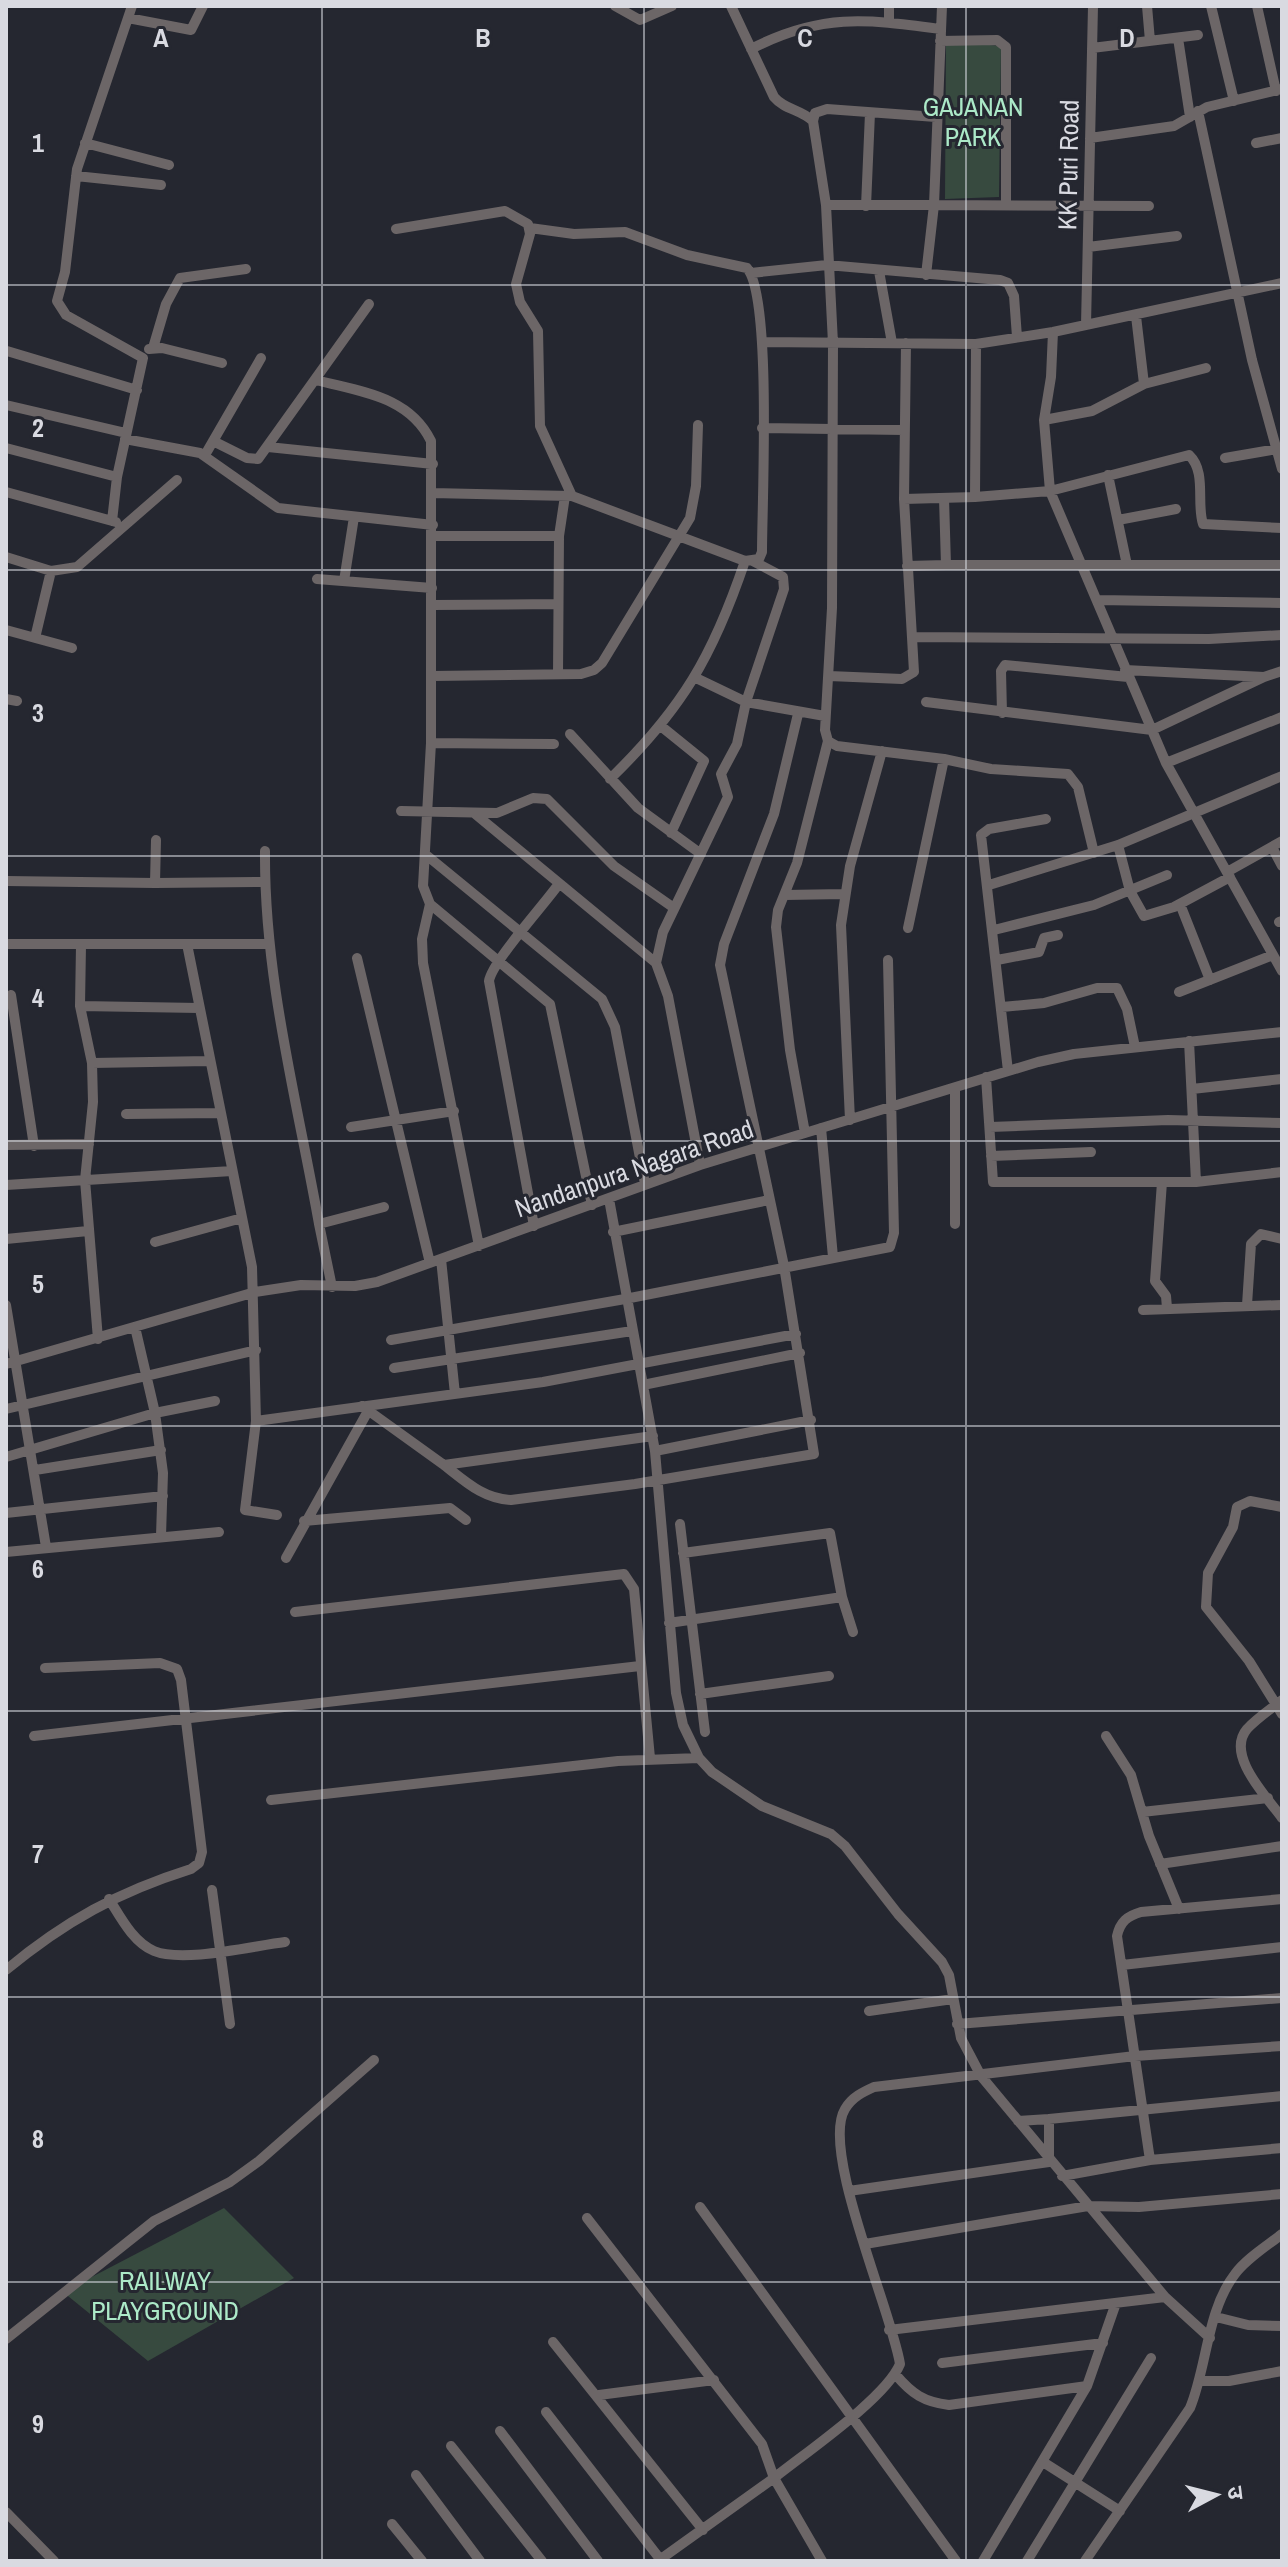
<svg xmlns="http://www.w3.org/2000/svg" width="1288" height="2567" viewBox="0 0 1288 2567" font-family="'Archivo Narrow','Noto Sans Devanagari',sans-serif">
	<rect width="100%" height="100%" fill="#252730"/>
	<path fill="#374a3f" d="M 946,41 L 1001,46 L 999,197 L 945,199 Z
		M 224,2208 L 294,2278 L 148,2361 L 63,2292 Z"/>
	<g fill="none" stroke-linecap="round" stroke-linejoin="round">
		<path stroke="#6c6667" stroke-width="10" d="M 615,6 L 640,20 L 672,6
			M 731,6 L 774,97 C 785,110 800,109 813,121
			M 889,6 L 889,22
			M 942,6 L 934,205 L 1149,206
			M 1147,6 L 1150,41
			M 1211,6 L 1234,101
			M 1257,6 L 1276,91
			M 128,18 L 191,30 L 203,6
			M 1178,38 L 1190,117
			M 940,41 L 997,40 L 1006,47 L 1006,204
			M 1092,48 L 1198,35
			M 751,49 C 821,13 865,19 940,29
			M 1198,111 L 1252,360 L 1282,469
			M 936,117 L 827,109 L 815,113 L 813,121 L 826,205 L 833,343 L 832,608 L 825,730 L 828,741 L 837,746 L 944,759 L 991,769 L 1068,774 L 1078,787 L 1094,853
			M 1090,138 L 1174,126 L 1207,107 L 1282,89
			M 85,143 L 169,165
			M 1256,143 L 1282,138
			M 76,176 L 161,185
			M 826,205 L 934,205 L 926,275
			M 866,206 L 870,113
			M 396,229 L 505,211 L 528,224 L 530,234 L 516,284 L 520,302 L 538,331 L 540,426 L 572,496
			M 1088,247 L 1177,236
			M 879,271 L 892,343
			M 751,273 L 827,265 L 1000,280 L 1008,283 L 1014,296 L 1017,337
			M 1086,325 L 1093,6
			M 1053,332 L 1051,377 L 1044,420 L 1050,491 L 1166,763 L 1282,971
			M 762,342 L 976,344 L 1053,332 L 1282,283
			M 976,344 L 975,497 L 1050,491 L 1189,455 C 1207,472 1196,503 1203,524 L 1282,528
			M 153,348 L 166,304 L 180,278 L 246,269
			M 149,349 L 162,348 L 222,363
			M 7,351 L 137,390
			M 316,380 C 361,392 409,396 431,441 L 431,743 L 423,886 L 430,904 L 550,1004 L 592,1205
			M 1144,384 L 1206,368
			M 6,405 L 126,433
			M 1044,420 L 1092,411 L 1144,384 L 1136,316
			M 762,428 L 904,430
			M 125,439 L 200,453 L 278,508 L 433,525
			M 213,441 L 247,458 L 258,459 L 369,304
			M 268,447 L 433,464
			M 6,448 L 117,477
			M 205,455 L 261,358
			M 1225,458 L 1277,449
			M 1108,475 L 1127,565
			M 6,492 L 116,522
			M 432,493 L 572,496 L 745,561 L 759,559 L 762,552 C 762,503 772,297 747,268 L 687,255 L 625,232 L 574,234 L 530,228
			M 944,498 L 946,565 L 1282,565
			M 904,499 L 975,497
			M 1118,520 L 1176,509
			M 112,521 L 117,477 L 143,358 L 66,315 L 57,301 L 65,272 L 77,169 L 132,6
			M 432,536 L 559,536
			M 6,557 L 51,571 L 77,567 L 177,480
			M 907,566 L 946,565
			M 317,579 L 432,588
			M 344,581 L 354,517
			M 1098,600 L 1282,603
			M 432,605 L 558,604
			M 6,630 L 72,648
			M 913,637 L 1209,639 L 1282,635
			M 35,638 L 51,571
			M 1125,670 L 1264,677 L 1282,671
			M 558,674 L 559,536 L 565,496
			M 432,676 L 581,674 L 594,670 L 602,663 L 690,518 L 696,486 L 698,425
			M 829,676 L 902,679 L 914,672 L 904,499 L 906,343
			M 696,678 L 746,702 L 825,716
			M 6,699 L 17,701
			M 926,702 L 1152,730 L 1264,677
			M 1002,713 L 1001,671 L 1005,665 L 1128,677
			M 662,727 L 704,761 L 671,833
			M 570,734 L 638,808 L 701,854
			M 431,743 L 554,744
			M 1166,763 L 1282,717
			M 610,779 C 682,709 713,656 745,561
			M 401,811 L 497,813 L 533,798 L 547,799 L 614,866 L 674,908
			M 474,813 L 656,963
			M 1118,845 L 1130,891 L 1144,916 L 1174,907 L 1230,877
			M 1272,847 L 1282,866
			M 265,851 C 264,978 297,1100 319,1224 L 384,1207
			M 425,854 L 602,999 L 615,1027 L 645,1184
			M 1227,872 L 1282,841
			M 6,881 L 155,883 L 156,840
			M 155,883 L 265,882
			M 989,885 L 1118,845 L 1282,776
			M 785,895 L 844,894
			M 430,904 L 422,939 L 423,963 L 479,1246
			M 1180,904 L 1210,980
			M 1279,922 L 1282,921
			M 908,928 L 944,759
			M 994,930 L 1094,905 L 1167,875
			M 6,944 L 267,944
			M 187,944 L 252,1267 L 256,1421 L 543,1382 L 796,1334
			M 81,945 L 80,1006 L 92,1063 L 93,1102 L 85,1180 L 98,1339
			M 357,958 L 430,1263
			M 997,960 L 1039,952 L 1044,938 L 1058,935
			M 1179,992 L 1273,955
			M 11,995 L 34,1146
			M 80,1006 L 199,1008
			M 1002,1007 L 1044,1003 L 1097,988 L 1117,988 L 1127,1009 L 1135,1047
			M 1189,1041 L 1196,1182
			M 92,1063 L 209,1061
			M 1008,1071 L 981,835 L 989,829 L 1046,819
			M 986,1077 L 993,1182 L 1196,1182 L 1282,1172
			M 1192,1089 L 1282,1079
			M 126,1114 L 220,1113
			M 850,1120 L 841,925 L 850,866 L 882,751
			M 351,1127 L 454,1111
			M 990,1127 L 1168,1120 L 1282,1123
			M 821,1128 L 833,1257
			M 805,1133 L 790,1050 L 776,927 L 778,910 L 797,863 L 828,741
			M 6,1145 L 89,1144
			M 991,1156 L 1091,1152
			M 700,1165 L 668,996 L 656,963 L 663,932 L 728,797 L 721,774 L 737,744 L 746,702 L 784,589 L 783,577 L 753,561
			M 1162,1182 L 1155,1281 L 1166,1296 L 1167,1308
			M 6,1185 L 232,1171
			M 609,1199 L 655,1451 L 676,1693 L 683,1725 L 699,1758 L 712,1772 L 762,1806 L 831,1834 L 845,1846 L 898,1914 L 942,1962 L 949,1975 L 961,2038 L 981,2076 L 1165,2297 L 1210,2338
			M 319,1224 L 332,1287
			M 955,1224 L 955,1088
			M 534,1226 L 489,981 C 492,962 543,906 558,885
			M 613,1232 L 769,1200
			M 6,1239 L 88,1231
			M 155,1242 L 242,1218
			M 441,1259 L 455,1394
			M 6,1305 L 46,1547
			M 1247,1305 L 1251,1244 L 1261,1234 L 1282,1239
			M 1143,1310 L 1282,1305
			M 391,1340 L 625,1299 L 890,1247 L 894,1233 L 888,960
			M 6,1364 L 255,1292 L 301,1285 L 355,1286 L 377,1282 L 700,1165 L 1038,1062 L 1074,1054 L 1282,1032
			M 394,1368 L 632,1331
			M 643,1385 L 800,1353
			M 362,1406 L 444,1465 L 653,1436
			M 6,1409 L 256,1350
			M 256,1421 L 245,1510 L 277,1515
			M 655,1451 L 811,1420
			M 6,1457 L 155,1413 L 135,1327
			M 444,1465 C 465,1481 483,1499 511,1500 L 635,1484 L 814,1454 L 784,1266 L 720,965 L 724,944 L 774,814 L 798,714
			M 35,1470 L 161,1450
			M 1282,1507 L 1250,1501 L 1237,1507 L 1233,1527 L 1208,1573 L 1206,1607 L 1249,1661 L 1282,1714
			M 6,1513 L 163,1496
			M 304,1521 L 450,1508 L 466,1520
			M 680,1524 L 705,1732
			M 161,1536 L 163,1473 L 155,1413 L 215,1401
			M 6,1552 L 219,1532
			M 683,1553 L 830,1533 L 842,1597 L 853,1632
			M 286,1558 L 368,1411
			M 295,1612 L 624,1574 L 634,1589 L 650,1758
			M 669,1623 L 842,1597
			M 700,1694 L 829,1676
			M 1282,1700 C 1271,1709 1257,1718 1247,1729 C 1225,1755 1267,1797 1282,1818
			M 34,1736 L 640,1666
			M 1106,1736 L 1131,1775 L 1149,1836 L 1179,1909
			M 271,1800 L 618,1761 L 699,1758
			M 1142,1812 L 1268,1798
			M 1160,1864 L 1282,1846
			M 212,1890 L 230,2024
			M 109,1899 C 121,1918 133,1942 154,1951 C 183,1963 252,1946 285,1942
			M 1122,1965 L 1282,1947
			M 6,1970 C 65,1921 118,1892 191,1869 L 199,1863 L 202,1852 L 181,1680 L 177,1669 L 160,1663 L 45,1668
			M 869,2011 L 953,1999
			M 957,2024 L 1282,1998
			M 1018,2121 L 1049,2119
			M 1150,2160 L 1117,1936 C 1120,1922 1127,1916 1141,1912 L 1282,1899
			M 1062,2176 L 1150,2160 L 1282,2148
			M 849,2191 L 1049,2162 L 1049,2119 L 1282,2096
			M 700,2207 L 956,2561
			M 587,2218 L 762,2444 L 774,2478 C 805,2453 886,2398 900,2364 C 892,2312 820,2150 845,2109 C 852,2097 863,2092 874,2087 L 1135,2056 L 1282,2046
			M 865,2244 L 1088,2206 L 1139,2207 L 1282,2194
			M 1216,2317 L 1248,2325 L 1282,2326
			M 889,2330 L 1165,2297
			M 6,2339 L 154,2221 L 230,2182 L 259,2161 L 374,2060
			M 553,2342 L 703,2530
			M 942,2363 L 1103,2343
			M 896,2375 C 912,2394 924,2402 949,2405 L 1087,2386
			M 1201,2381 L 1229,2381 L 1282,2371
			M 599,2395 L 714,2380
			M 546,2412 L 660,2559
			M 500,2431 L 598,2561
			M 451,2446 L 542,2561
			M 1043,2462 L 1120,2511
			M 416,2475 L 480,2561
			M 6,2512 L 54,2561
			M 392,2524 L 422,2561
			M 658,2561 L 774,2478 L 822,2561
			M 983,2561 L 1087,2386 L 1116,2303
			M 1027,2561 L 1151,2358
			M 1085,2561 L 1190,2408 C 1207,2367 1207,2310 1235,2274 C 1247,2258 1267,2246 1282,2234"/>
	</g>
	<path fill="none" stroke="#d9dae1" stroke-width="2" stroke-opacity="0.55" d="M 322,6 L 322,2561M 644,6 L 644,2561M 966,6 L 966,2561M 6,285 L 1282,285M 6,570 L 1282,570M 6,856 L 1282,856M 6,1141 L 1282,1141M 6,1426 L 1282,1426M 6,1711 L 1282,1711M 6,1997 L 1282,1997M 6,2282 L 1282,2282"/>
	<g text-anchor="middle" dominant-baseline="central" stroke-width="6" stroke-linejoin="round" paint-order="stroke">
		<g font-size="26" fill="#ace9c8" stroke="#252730">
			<text x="973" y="106">GAJANAN<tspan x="973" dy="30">PARK</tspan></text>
			<text x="165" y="2280">RAILWAY<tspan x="165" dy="30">PLAYGROUND</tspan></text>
		</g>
		<g font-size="26" fill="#d9dae1" stroke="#252730">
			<text transform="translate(1068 165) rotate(-89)">KK Puri Road</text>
			<text transform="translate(634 1168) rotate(-19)">Nandanpura Nagara Road</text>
		</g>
	</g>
	<g font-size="26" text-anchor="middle" font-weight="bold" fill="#d9dae1" stroke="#252730" stroke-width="6" stroke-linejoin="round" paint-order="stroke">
		<text x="161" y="47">A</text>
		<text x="483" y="47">B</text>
		<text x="805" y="47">C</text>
		<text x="1127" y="47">D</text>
		<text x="38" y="152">1</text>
		<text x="38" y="437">2</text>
		<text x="38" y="722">3</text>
		<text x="38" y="1007">4</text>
		<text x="38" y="1293">5</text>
		<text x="38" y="1578">6</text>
		<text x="38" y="1863">7</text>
		<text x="38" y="2148">8</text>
		<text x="38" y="2433">9</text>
	</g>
	<rect width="1288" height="2567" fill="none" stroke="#d9dae1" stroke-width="16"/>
	<g transform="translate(1216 2495) rotate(83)" stroke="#252730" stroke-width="6" paint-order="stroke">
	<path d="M0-6L14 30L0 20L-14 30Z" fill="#d9dae1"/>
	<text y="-12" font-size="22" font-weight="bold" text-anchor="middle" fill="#d9dae1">उ</text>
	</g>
</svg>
